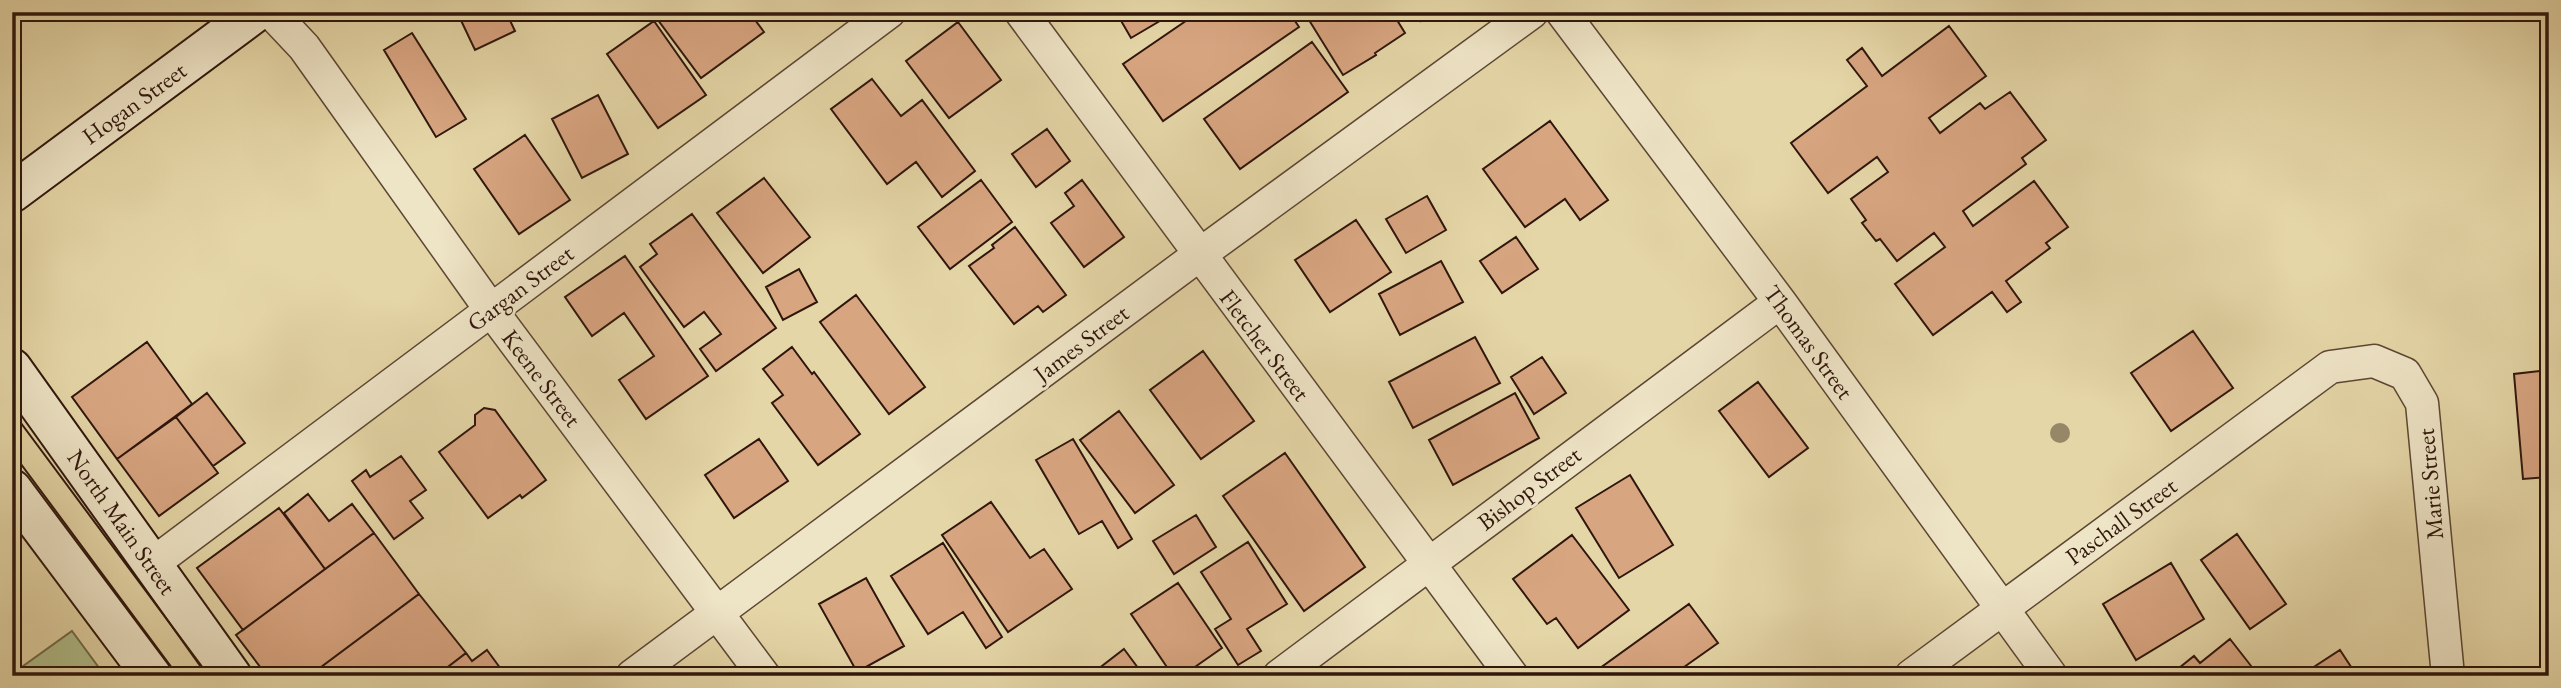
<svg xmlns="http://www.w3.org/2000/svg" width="2561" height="688" viewBox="0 0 2561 688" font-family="'EB Garamond',serif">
	<rect width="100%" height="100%" fill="#e5d6a7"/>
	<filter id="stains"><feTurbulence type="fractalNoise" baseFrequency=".00286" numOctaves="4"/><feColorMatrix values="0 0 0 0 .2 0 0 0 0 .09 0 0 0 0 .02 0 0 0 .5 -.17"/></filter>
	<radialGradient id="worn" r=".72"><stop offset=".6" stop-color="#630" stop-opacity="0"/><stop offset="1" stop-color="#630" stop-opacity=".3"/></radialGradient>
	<path fill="#b0be8a" stroke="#706a4b" stroke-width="2" d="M 72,631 L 105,676 L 12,676 L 12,674 Z"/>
	<path fill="#d8a581" stroke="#2f160c" stroke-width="2" d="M 457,12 L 506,12 L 515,31 L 475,50 Z
		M 652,12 L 749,12 L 764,32 L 701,78 Z
		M 1116,12 L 1175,12 L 1131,38 Z
		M 1199,12 L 1289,12 L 1299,27 L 1163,121 L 1123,64 Z
		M 1304,12 L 1392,12 L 1405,33 L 1375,53 L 1376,55 L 1343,75 Z
		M 1416,12 L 1435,12 L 1421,21 Z
		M 654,21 L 706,95 L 658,128 L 607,54 Z
		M 958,22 L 1001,80 L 949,118 L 906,61 Z
		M 1949,26 L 1986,76 L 1929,118 L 1940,133 L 1980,103 L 1985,109 L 2010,92 L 2046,140 L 2022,158 L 2026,164 L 1963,211 L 1973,226 L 2034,181 L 2068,227 L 2046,243 L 2050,248 L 2006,281 L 2021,302 L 2007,312 L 1992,292 L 1933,335 L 1895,284 L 1945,247 L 1934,233 L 1897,261 L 1880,239 L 1876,241 L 1862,223 L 1866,220 L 1851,199 L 1888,172 L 1877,157 L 1828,193 L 1791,143 L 1867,86 L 1847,60 L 1862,48 L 1882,76 Z
		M 412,33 L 466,119 L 436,137 L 384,50 Z
		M 1312,42 L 1348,92 L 1240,169 L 1204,119 Z
		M 872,79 L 901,116 L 922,100 L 975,171 L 942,197 L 916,162 L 887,184 L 831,109 Z
		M 598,95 L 628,154 L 582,178 L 552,119 Z
		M 1550,121 L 1608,200 L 1580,220 L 1565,199 L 1525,227 L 1483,169 Z
		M 1047,129 L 1070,161 L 1036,187 L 1012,154 Z
		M 525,135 L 570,200 L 519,234 L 474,169 Z
		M 764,178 L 810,237 L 763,273 L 717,213 Z
		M 981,180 L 1012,222 L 950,269 L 918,227 Z
		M 1082,180 L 1124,237 L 1084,267 L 1051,223 L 1074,206 L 1065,193 Z
		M 1427,196 L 1446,230 L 1406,253 L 1386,219 Z
		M 692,214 L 776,328 L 716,371 L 700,349 L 721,334 L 704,312 L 684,327 L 640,267 L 657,254 L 650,244 Z
		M 1356,220 L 1391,272 L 1330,312 L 1295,260 Z
		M 1015,227 L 1066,295 L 1043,312 L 1038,306 L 1014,324 L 969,266 L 994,248 L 992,245 Z
		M 1516,237 L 1538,269 L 1502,293 L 1480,261 Z
		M 625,256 L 708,376 L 646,419 L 619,380 L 654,356 L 624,313 L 592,336 L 565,297 Z
		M 1441,261 L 1463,302 L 1400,335 L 1379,294 Z
		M 799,269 L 817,302 L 783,320 L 766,287 Z
		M 856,295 L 925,387 L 889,414 L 820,322 Z
		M 2193,331 L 2233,388 L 2171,431 L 2131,373 Z
		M 1475,337 L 1500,383 L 1413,428 L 1389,382 Z
		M 147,342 L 192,404 L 117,459 L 72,397 Z
		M 792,347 L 812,374 L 814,372 L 860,434 L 818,465 L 772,403 L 783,395 L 763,369 Z
		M 1203,351 L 1254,421 L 1201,459 L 1150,390 Z
		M 1542,357 L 1566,393 L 1534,414 L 1511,377 Z
		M 2549,370 L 2549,477 L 2523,479 L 2514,374 Z
		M 1758,382 L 1808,448 L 1769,477 L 1719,411 Z
		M 207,393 L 245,443 L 213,466 L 176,417 Z
		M 1515,393 L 1539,438 L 1453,485 L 1429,440 Z
		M 484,408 L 495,410 L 546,480 L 522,498 L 520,495 L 488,518 L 439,452 L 475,425 L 475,415 Z
		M 1119,411 L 1174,485 L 1135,513 L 1080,440 Z
		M 176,417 L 218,473 L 159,516 L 117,459 Z
		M 759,439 L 788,481 L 734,518 L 705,475 Z
		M 1073,439 L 1132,539 L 1118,548 L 1102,521 L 1079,534 L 1036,460 Z
		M 1285,453 L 1365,567 L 1304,611 L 1223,496 Z
		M 401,456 L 426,490 L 410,501 L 423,518 L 394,539 L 352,481 L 366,470 L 370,477 Z
		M 1630,475 L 1673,545 L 1619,578 L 1576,508 Z
		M 308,494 L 329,521 L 352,504 L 374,533 L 325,569 L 284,513 Z
		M 991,502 L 1030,558 L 1044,549 L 1072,589 L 1008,632 L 942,535 Z
		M 279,508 L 325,569 L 243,630 L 197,568 Z
		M 1196,515 L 1216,547 L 1174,574 L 1153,541 Z
		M 374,533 L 419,594 L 309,676 L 267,676 L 236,635 Z
		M 2237,534 L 2286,604 L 2250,629 L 2201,560 Z
		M 1572,535 L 1629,610 L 1578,648 L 1556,618 L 1547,624 L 1513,579 Z
		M 1248,542 L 1287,604 L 1247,629 L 1261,651 L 1238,665 L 1215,629 L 1231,619 L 1201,572 Z
		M 943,543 L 1002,637 L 986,648 L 963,612 L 928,634 L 891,576 Z
		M 2171,563 L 2204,619 L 2136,660 L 2103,604 Z
		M 866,578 L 904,646 L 857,672 L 819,604 Z
		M 1178,583 L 1222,648 L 1182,676 L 1173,676 L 1131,614 Z
		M 419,594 L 466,653 L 436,676 L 309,676 Z
		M 1689,604 L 1718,643 L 1677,672 L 1679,676 L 1589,676 Z
		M 2230,639 L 2255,671 L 2249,676 L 2169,676 L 2194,656 L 2200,663 Z
		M 1124,649 L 1144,676 L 1089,676 Z
		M 487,650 L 506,676 L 436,676 L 466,653 L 472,661 Z
		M 2340,650 L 2357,676 L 2300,676 Z"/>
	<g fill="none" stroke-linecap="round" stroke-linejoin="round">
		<defs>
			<path id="street" d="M 271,12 L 304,47 L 491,310 L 764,676
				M 1021,12 L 1512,676
				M 1562,12 L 1780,302 L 2051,676
				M 151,565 L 889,12
				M 632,676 L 1199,255 L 1532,12
				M 1279,676 L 1780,302
				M 1911,676 L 2330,367 L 2374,361 L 2405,374 L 2422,403 L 2448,676"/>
			<path id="secondary" d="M 12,193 L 256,12
				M 12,368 L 232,676
				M 12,489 L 152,676"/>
		</defs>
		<use href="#street" stroke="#5c4633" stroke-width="35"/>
		<use href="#secondary" stroke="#2f160c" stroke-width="42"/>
		<use href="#street" stroke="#eee4c6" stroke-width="32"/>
		<use href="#secondary" stroke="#eee4c6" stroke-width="38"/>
		<path stroke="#2f160c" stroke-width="2" d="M 12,411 L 209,676
			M 12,452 L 178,676"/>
	</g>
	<circle fill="#968867" cx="2060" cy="433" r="10"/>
	<g text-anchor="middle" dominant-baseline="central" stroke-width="6" stroke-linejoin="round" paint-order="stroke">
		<g font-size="24" fill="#2f160c" stroke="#eee4c6">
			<text transform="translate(134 103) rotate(-36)">Hogan Street</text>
			<text transform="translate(520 288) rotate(-37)">Gargan Street</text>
			<text transform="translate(1809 342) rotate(54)">Thomas Street</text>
			<text transform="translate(1081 343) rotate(-37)">James Street</text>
			<text transform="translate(1265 345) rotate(53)">Fletcher Street</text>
			<text transform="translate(542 378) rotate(53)">Keene Street</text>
			<text transform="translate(2430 484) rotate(-95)">Marie Street</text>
			<text transform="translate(1529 488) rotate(-37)">Bishop Street</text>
			<text transform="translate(2121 521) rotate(-36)">Paschall Street</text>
			<text transform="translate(122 522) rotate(55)">North Main Street</text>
		</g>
	</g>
	<rect width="2561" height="688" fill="none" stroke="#e5d6a7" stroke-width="42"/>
	<rect x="14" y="14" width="2533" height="660" fill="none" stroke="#2f160c" stroke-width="3.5"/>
	<rect x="21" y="21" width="2519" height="646" fill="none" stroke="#2f160c" stroke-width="2"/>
	<rect width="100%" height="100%" filter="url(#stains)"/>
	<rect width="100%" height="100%" fill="url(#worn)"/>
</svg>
